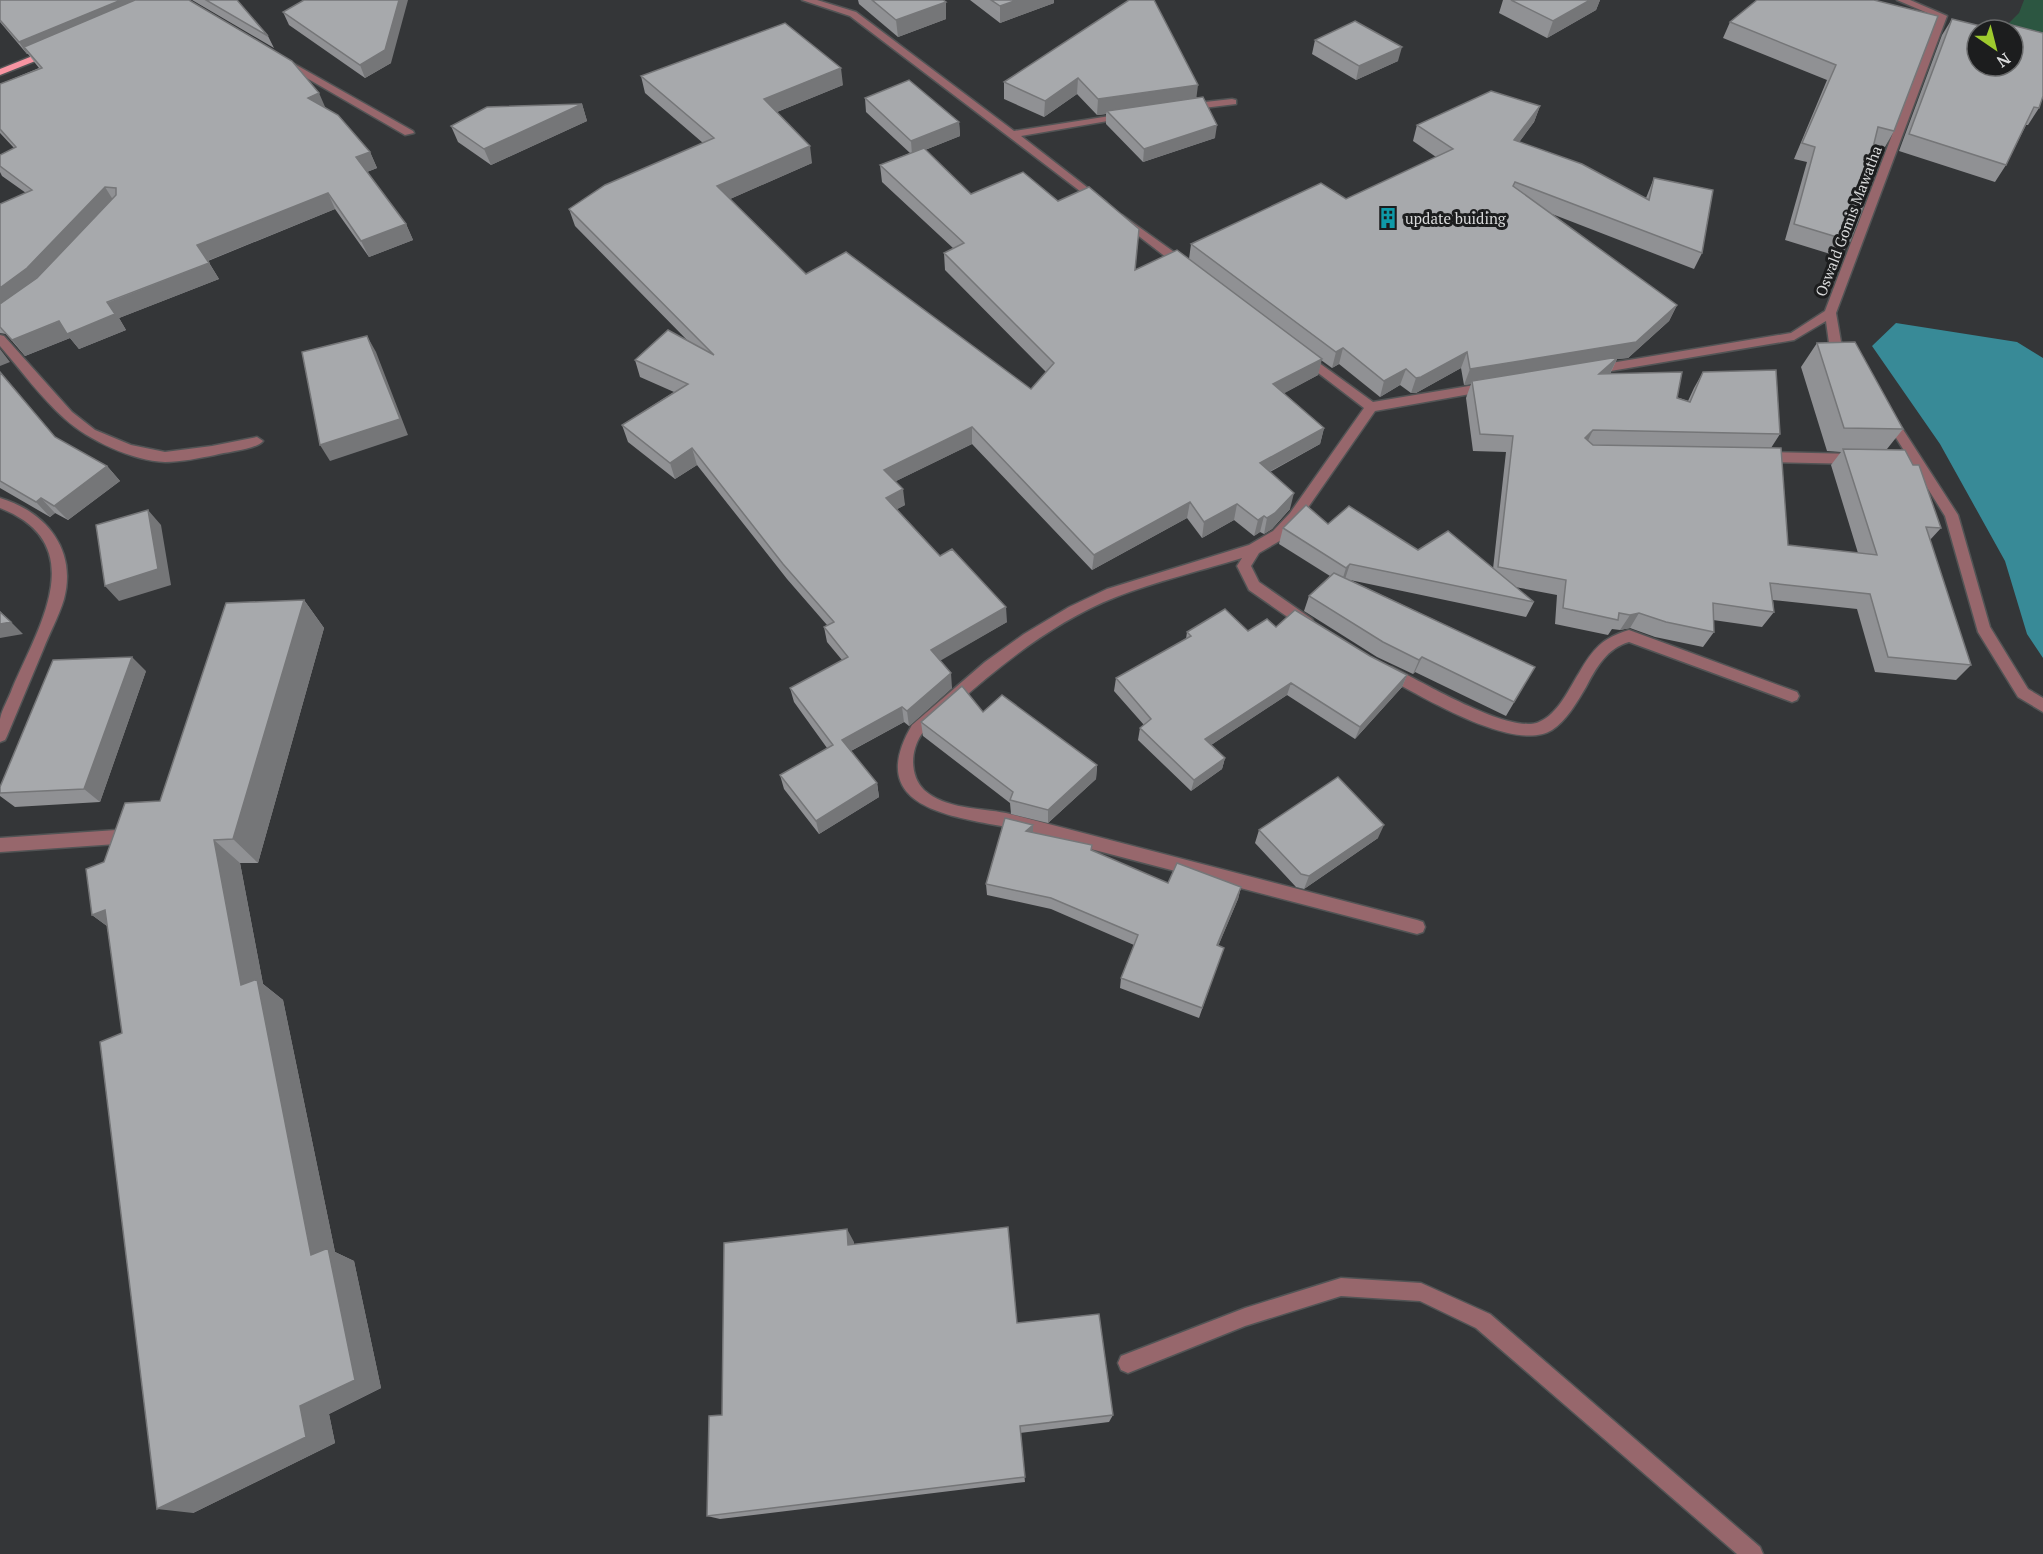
<svg xmlns="http://www.w3.org/2000/svg" width="2043" height="1554" viewBox="0 0 2043 1554" font-family="'PT Serif',serif">
	<rect width="100%" height="100%" fill="#343638"/>
	<path fill="#2c5641" d="M 2024,0 L 2043,0 L 2043,46 L 2013,30 L 2002,30 L 2019,13 Z"/>
	<path fill="#388a97" d="M 1896,323 L 2017,342 L 2043,358 L 2043,658 L 2027,634 L 2005,561 L 1940,444 L 1872,346 Z"/>
	<g fill="none" stroke-linecap="round" stroke-linejoin="round">
		<defs>
			<path id="minor" d="M 802,0 L 817,0 L 856,12 L 1014,131 L 1129,113 L 1130,115 L 1125,118 L 1021,136 L 1106,202 L 1101,205 L 1097,204 L 850,16 Z
				M 1897,0 L 1910,0 L 1947,16 L 1836,313 L 1841,342 L 1853,358 L 1851,361 L 1843,361 L 1829,343 L 1826,321 L 1794,340 L 1593,374 L 1589,373 L 1587,370 L 1593,366 L 1791,333 L 1825,311 L 1937,17 Z
				M 282,57 L 413,131 L 414,133 L 405,135 L 279,62 L 279,58 Z
				M 1232,99 L 1236,100 L 1236,104 L 1187,110 L 1182,107 L 1187,104 Z
				M 1122,215 L 1188,262 L 1188,268 L 1180,268 L 1118,220 L 1117,218 Z
				M 0,335 L 4,336 L 72,412 L 95,430 L 131,445 L 165,452 L 212,446 L 257,437 L 263,441 C 257,449 227,452 215,455 C 200,458 181,462 165,462 C 133,461 88,440 65,419 C 41,398 21,370 0,346 Z
				M 1304,352 L 1373,402 L 1487,383 L 1493,387 L 1487,391 L 1375,411 L 1300,519 L 1283,539 L 1259,553 L 1251,566 L 1259,582 L 1312,619 L 1314,623 L 1312,627 L 1302,627 L 1249,590 L 1237,566 L 1242,558 C 1200,571 1157,581 1116,597 C 1055,621 1003,663 955,705 C 944,714 929,724 921,735 C 910,752 910,776 924,790 C 945,809 980,808 1006,813 L 1417,920 L 1423,922 L 1425,927 L 1423,932 L 1417,934 L 1006,827 C 949,816 864,807 912,725 L 985,662 L 1024,634 L 1069,607 L 1107,589 L 1249,545 L 1273,531 L 1290,513 L 1364,408 L 1300,359 L 1300,353 Z
				M 1889,413 L 1893,414 L 1958,515 L 1990,627 L 2028,689 L 2043,698 L 2043,712 L 2018,697 L 1978,632 L 1945,516 L 1883,417 Z
				M 1764,452 L 1857,454 L 1863,459 L 1857,464 L 1764,462 L 1758,457 Z
				M 0,498 C 46,512 77,549 64,599 C 59,616 49,634 43,650 C 31,679 19,707 7,736 L 5,740 L 0,742 C 0,735 0,726 0,719 C 2,709 9,698 12,689 C 39,626 92,544 0,508 Z
				M 1629,630 L 1797,692 L 1799,696 L 1797,700 L 1792,702 L 1629,642 C 1607,648 1596,668 1586,687 C 1577,702 1567,720 1552,730 C 1514,754 1418,694 1382,675 L 1380,671 L 1382,667 L 1392,667 C 1421,681 1510,735 1539,722 C 1558,714 1569,689 1579,673 C 1593,649 1602,638 1629,630 Z
				M 131,829 L 136,831 L 139,836 L 136,841 L 131,843 L 0,852 L 0,838 Z
				M 1341,1278 L 1421,1283 L 1490,1314 L 1760,1547 L 1763,1554 L 1737,1554 L 1476,1328 L 1420,1301 L 1341,1296 L 1245,1326 L 1128,1373 L 1121,1370 L 1118,1363 L 1121,1356 L 1245,1308 Z"/>
			<path id="major" d="M 50,49 L 53,50 L 53,54 L 0,75 L 0,69 Z"/>
		</defs>
		<use href="#minor" stroke="#525455" stroke-width="3"/>
		<use href="#major" stroke="#525455" stroke-width="3"/>
		<use href="#minor" fill="#97676c" fill-rule="evenodd"/>
		<use href="#major" fill="#f794a2" fill-rule="evenodd"/>
	</g>
	<path fill="#909194" d="M 0,0 L 326,108 L 370,152 L 377,168 L 367,172 L 406,224 L 413,240 L 369,257 L 335,209 L 208,261 L 219,279 L 119,318 L 126,330 L 79,349 L 70,338 L 25,356 L 6,334 L 0,333 L 0,204 L 26,193 L 2,176 L 0,172 L 0,155 L 14,148 L 0,133 L 0,84 L 39,68 L 28,54 L 27,54 L 0,22 Z
		M 192,0 L 237,0 L 268,36 L 274,48 Z
		M 858,0 L 943,0 L 946,2 L 946,19 L 898,37 L 859,4 Z
		M 970,0 L 1054,0 L 1054,3 L 1000,23 Z
		M 1129,0 L 1197,98 L 1215,138 L 1143,162 L 1106,124 L 1106,114 L 1097,115 L 1077,94 L 1044,117 L 1004,99 L 1004,82 Z
		M 1503,0 L 1600,0 L 1596,10 L 1547,38 L 1499,13 Z
		M 1874,0 L 1894,131 L 1885,147 L 1874,144 L 1850,241 L 1840,257 L 1785,240 L 1807,162 L 1794,159 L 1827,80 L 1723,38 L 1730,22 Z
		M 283,12 L 391,63 L 365,78 L 289,25 Z
		M 1952,19 L 1991,29 L 1996,21 L 2039,108 L 2028,125 L 2026,125 L 2006,165 L 1995,182 L 1899,151 L 1942,35 Z
		M 1315,40 L 1398,61 L 1356,80 L 1312,54 Z
		M 641,76 L 843,85 L 777,112 L 812,163 L 730,199 L 806,274 L 1031,389 L 1046,372 L 945,270 L 944,253 L 953,248 L 882,182 L 880,165 L 910,153 L 866,112 L 865,98 L 959,122 L 960,136 L 925,150 L 971,194 L 1135,270 L 1189,259 L 1191,244 L 1346,199 L 1436,157 L 1413,141 L 1417,125 L 1540,106 L 1534,122 L 1519,142 L 1646,198 L 1654,178 L 1702,253 L 1694,269 L 1552,214 L 1677,305 L 1669,321 L 1628,358 L 1617,359 L 1610,374 L 1688,401 L 1694,388 L 1703,372 L 1780,434 L 1771,448 L 1788,545 L 1858,553 L 1831,465 L 1841,452 L 1827,451 L 1801,367 L 1817,343 L 1903,429 L 1887,449 L 1941,528 L 1930,540 L 1971,665 L 1956,680 L 1875,672 L 1857,609 L 1773,600 L 1774,612 L 1762,627 L 1713,620 L 1714,632 L 1703,647 L 1655,637 L 1630,628 L 1620,630 L 1612,629 L 1608,635 L 1555,624 L 1557,595 L 1515,587 L 1534,602 L 1526,617 L 1350,580 L 1535,667 L 1506,716 L 1415,672 L 1413,674 L 1377,657 L 1304,611 L 1309,596 L 1330,576 L 1279,544 L 1283,528 L 1328,524 L 1418,550 L 1493,569 L 1506,452 L 1473,451 L 1466,398 L 1471,384 L 1464,385 L 1461,368 L 1416,393 L 1411,393 L 1400,385 L 1380,397 L 1339,364 L 1332,368 L 1321,360 L 1318,375 L 1284,393 L 1324,428 L 1320,444 L 1270,472 L 1290,509 L 1272,529 L 1264,534 L 1260,532 L 1254,536 L 1234,520 L 1202,538 L 1187,518 L 1092,570 L 972,444 L 896,481 L 905,505 L 897,509 L 940,556 L 1007,622 L 940,660 L 952,688 L 909,726 L 904,722 L 851,751 L 877,783 L 879,797 L 819,834 L 784,789 L 780,775 L 827,748 L 794,702 L 790,688 L 842,660 L 827,642 L 824,627 L 827,625 L 787,579 L 697,465 L 675,479 L 628,442 L 622,425 L 674,392 L 640,377 L 635,360 L 687,340 L 575,226 L 569,209 L 703,143 L 645,93 Z
		M 582,104 L 587,121 L 491,165 L 458,142 L 451,126 Z
		M 0,372 L 55,437 L 107,466 L 120,481 L 68,520 L 55,513 L 50,517 L 0,488 Z
		M 304,600 L 324,628 L 258,863 L 240,863 L 263,984 L 283,1000 L 335,1252 L 354,1261 L 381,1388 L 329,1414 L 335,1443 L 193,1513 L 107,926 L 92,915 L 104,862 L 160,801 Z
		M 1276,627 L 1370,656 L 1407,675 L 1402,687 L 1355,739 L 1287,695 L 1211,745 L 1225,758 L 1222,769 L 1191,791 L 1138,740 L 1140,728 L 1144,725 L 1114,691 L 1116,678 L 1186,639 L 1187,632 L 1248,631 Z
		M 146,671 L 100,802 L 15,807 L 0,796 L 0,787 Z
		M 983,712 L 1097,765 L 1096,779 L 1048,823 L 1011,814 L 1010,803 L 923,736 L 921,722 Z
		M 1259,830 L 1378,838 L 1304,889 L 1296,887 L 1255,843 Z
		M 1033,833 L 1092,845 L 1092,851 L 1168,883 L 1241,887 L 1238,899 L 1218,946 L 1220,958 L 1199,1018 L 1120,988 L 1121,978 L 1134,945 L 1051,909 L 987,895 L 986,884 Z
		M 854,1242 L 854,1245 L 1017,1323 L 1113,1415 L 1109,1422 L 1020,1433 L 1025,1482 L 720,1519 L 707,1516 L 722,1415 Z"/>
	<path fill="#757678" d="M 121,0 L 156,0 L 24,47 L 28,54 L 27,54 L 19,42 Z
		M 399,0 L 408,0 L 391,63 L 365,78 L 360,65 Z
		M 1017,0 L 1054,0 L 1054,3 L 1000,23 L 1000,6 Z
		M 1590,0 L 1600,0 L 1596,10 L 1547,38 L 1553,21 Z
		M 946,2 L 946,19 L 898,37 L 896,20 Z
		M 1402,47 L 1398,61 L 1356,80 L 1359,66 Z
		M 841,68 L 843,85 L 767,116 L 764,99 Z
		M 1078,78 L 1077,94 L 1044,117 L 1045,101 Z
		M 1198,85 L 1196,101 L 1107,111 L 1106,114 L 1097,115 L 1098,99 Z
		M 319,93 L 326,109 L 308,98 Z
		M 582,104 L 587,121 L 491,165 L 484,149 Z
		M 1540,106 L 1534,122 L 1509,156 L 1514,140 Z
		M 959,122 L 960,136 L 912,155 L 911,141 Z
		M 1217,125 L 1215,138 L 1143,162 L 1144,149 Z
		M 810,146 L 812,163 L 721,203 L 717,186 Z
		M 370,152 L 377,168 L 364,173 L 356,157 Z
		M 105,187 L 115,203 L 0,313 L 0,288 Z
		M 328,193 L 335,209 L 207,261 L 197,245 Z
		M 406,224 L 413,240 L 369,257 L 361,241 Z
		M 209,263 L 219,279 L 119,318 L 126,330 L 79,349 L 70,338 L 25,356 L 12,340 Z
		M 1677,305 L 1669,321 L 1628,358 L 1617,359 L 1610,373 L 1472,381 L 1471,384 L 1464,385 L 1470,369 Z
		M 367,336 L 376,352 L 408,435 L 330,461 L 320,445 Z
		M 1343,348 L 1339,364 L 1332,368 L 1336,352 Z
		M 0,349 L 10,362 L 0,366 Z
		M 1467,352 L 1461,368 L 1416,393 L 1411,393 L 1416,378 Z
		M 1322,359 L 1318,375 L 1270,401 L 1273,384 Z
		M 1406,369 L 1400,385 L 1380,397 L 1384,381 Z
		M 972,427 L 972,444 L 886,486 L 884,470 Z
		M 1324,428 L 1320,444 L 1256,479 L 1260,463 Z
		M 1593,430 L 1585,447 L 1585,438 Z
		M 692,448 L 697,465 L 675,479 L 670,463 Z
		M 107,466 L 120,481 L 68,520 L 54,506 Z
		M 903,489 L 905,505 L 888,514 L 886,498 Z
		M 1294,493 L 1290,509 L 1272,529 L 1264,534 L 1267,518 Z
		M 41,498 L 55,513 L 50,517 L 36,502 Z
		M 1190,502 L 1187,518 L 1092,570 L 1094,555 Z
		M 1237,504 L 1234,520 L 1202,538 L 1204,522 Z
		M 148,510 L 161,525 L 171,585 L 119,601 L 105,586 Z
		M 1264,516 L 1260,532 L 1254,536 L 1258,520 Z
		M 1350,564 L 1345,579 L 1341,584 L 1346,568 Z
		M 304,600 L 324,628 L 258,863 L 233,839 Z
		M 1006,607 L 1007,622 L 933,665 L 931,650 Z
		M 0,611 L 23,634 L 0,638 Z
		M 1639,613 L 1630,628 L 1620,630 L 1630,615 Z
		M 132,657 L 146,671 L 100,802 L 84,789 Z
		M 1422,657 L 1415,672 L 1413,674 L 1419,660 Z
		M 951,673 L 952,688 L 909,726 L 907,711 Z
		M 1407,675 L 1402,687 L 1355,739 L 1360,727 Z
		M 1291,683 L 1287,695 L 1202,751 L 1205,739 Z
		M 902,707 L 904,722 L 845,754 L 842,740 Z
		M 1225,758 L 1222,769 L 1191,791 L 1194,780 Z
		M 1097,765 L 1096,779 L 1048,823 L 1048,810 Z
		M 877,783 L 879,797 L 819,834 L 816,821 Z
		M 1033,825 L 1033,837 L 1026,831 Z
		M 1384,825 L 1378,838 L 1304,889 L 1309,876 Z
		M 214,840 L 240,863 L 263,984 L 283,1000 L 335,1252 L 354,1261 L 381,1388 L 329,1414 L 335,1443 L 193,1513 L 157,1509 L 300,1406 L 241,985 Z
		M 1241,887 L 1238,899 L 1214,956 L 1217,945 Z
		M 105,910 L 122,937 L 92,915 Z
		M 847,1229 L 854,1242 L 854,1258 L 848,1245 Z"/>
	<path fill="#a7a9ac" stroke="#757678" stroke-width="1.5" fill-rule="evenodd" d="M 0,0 L 121,0 L 19,42 L 0,20 Z
		M 135,0 L 189,0 L 292,61 L 319,93 L 308,98 L 338,115 L 370,152 L 356,157 L 406,224 L 361,241 L 328,193 L 197,245 L 209,263 L 107,302 L 115,314 L 67,334 L 59,321 L 12,340 L 0,327 L 0,304 L 37,278 L 116,195 L 116,188 L 105,187 L 27,268 L 0,288 L 0,204 L 32,190 L 0,166 L 0,155 L 16,147 L 0,129 L 0,84 L 42,68 L 24,47 Z
		M 206,0 L 237,0 L 268,36 Z
		M 304,0 L 399,0 L 385,50 L 360,65 L 283,12 Z
		M 872,0 L 943,0 L 946,2 L 896,20 Z
		M 991,0 L 1017,0 L 1000,6 Z
		M 1129,0 L 1154,0 L 1198,85 L 1098,99 L 1078,78 L 1045,101 L 1004,82 Z
		M 1511,0 L 1590,0 L 1553,21 Z
		M 1757,0 L 1874,0 L 1938,16 L 1894,131 L 1878,127 L 1859,205 L 1863,207 L 1850,241 L 1794,224 L 1815,147 L 1802,143 L 1836,65 L 1730,22 Z
		M 1952,19 L 1993,29 L 1996,21 L 2043,33 L 2043,96 L 2039,108 L 2034,107 L 2006,165 L 1909,134 ZM 1977,30 L 2013,30 L 2013,66 L 1977,66 Z
		M 1355,21 L 1402,47 L 1359,66 L 1315,40 Z
		M 785,23 L 841,68 L 764,99 L 810,146 L 717,186 L 806,274 L 846,252 L 1031,389 L 1054,363 L 944,253 L 964,243 L 880,165 L 924,148 L 971,194 L 1023,172 L 1058,201 L 1089,187 L 1139,229 L 1135,270 L 1177,250 L 1322,359 L 1273,384 L 1324,428 L 1260,463 L 1294,493 L 1275,513 L 1267,518 L 1264,516 L 1258,520 L 1237,504 L 1204,522 L 1190,502 L 1094,555 L 972,427 L 884,470 L 903,489 L 886,498 L 940,556 L 952,549 L 1006,607 L 931,650 L 951,673 L 907,711 L 902,707 L 842,740 L 877,783 L 816,821 L 780,775 L 833,745 L 790,688 L 848,657 L 824,627 L 834,622 L 783,564 L 692,448 L 670,463 L 622,425 L 688,384 L 635,360 L 668,330 L 714,355 L 569,209 L 605,185 L 714,138 L 641,76 Z
		M 909,80 L 959,122 L 911,141 L 865,98 Z
		M 1491,91 L 1540,106 L 1514,140 L 1582,164 L 1649,200 L 1654,178 L 1713,190 L 1702,253 L 1515,182 L 1513,186 L 1677,305 L 1636,342 L 1470,369 L 1467,352 L 1421,377 L 1416,378 L 1406,369 L 1384,381 L 1343,348 L 1336,352 L 1191,244 L 1321,183 L 1346,199 L 1453,149 L 1417,125 Z
		M 1203,97 L 1217,125 L 1144,149 L 1107,111 Z
		M 582,104 L 484,149 L 451,126 L 487,107 Z
		M 367,336 L 400,419 L 320,445 L 302,352 Z
		M 1855,342 L 1903,429 L 1844,428 L 1817,343 Z
		M 1618,357 L 1599,374 L 1682,372 L 1677,398 L 1690,402 L 1703,372 L 1776,370 L 1780,434 L 1593,430 L 1585,438 L 1593,445 L 1781,448 L 1788,545 L 1877,555 L 1843,449 L 1905,450 L 1913,465 L 1919,465 L 1941,528 L 1926,527 L 1971,665 L 1888,657 L 1870,594 L 1770,583 L 1774,612 L 1713,603 L 1714,632 L 1666,622 L 1639,613 L 1630,615 L 1619,613 L 1618,620 L 1563,608 L 1566,580 L 1498,567 L 1513,436 L 1480,434 L 1472,381 Z
		M 0,372 L 55,437 L 107,466 L 54,506 L 41,498 L 36,502 L 0,481 Z
		M 1306,505 L 1328,524 L 1349,506 L 1418,550 L 1448,531 L 1534,602 L 1350,564 L 1346,568 L 1283,528 Z
		M 148,510 L 158,569 L 105,586 L 96,525 Z
		M 1334,573 L 1535,667 L 1514,702 L 1422,657 L 1419,660 L 1383,642 L 1309,596 Z
		M 304,600 L 233,839 L 214,840 L 241,985 L 257,979 L 311,1255 L 328,1248 L 355,1380 L 300,1406 L 306,1437 L 157,1509 L 100,1042 L 122,1033 L 105,910 L 92,915 L 86,869 L 104,862 L 125,803 L 160,801 L 226,603 Z
		M 1225,609 L 1248,631 L 1267,619 L 1276,627 L 1295,610 L 1370,656 L 1407,675 L 1360,727 L 1291,683 L 1205,739 L 1225,758 L 1194,780 L 1140,728 L 1151,719 L 1116,678 L 1191,636 L 1187,632 Z
		M 0,612 L 11,622 L 0,624 Z
		M 132,657 L 84,789 L 0,793 L 0,787 L 53,660 Z
		M 962,686 L 983,712 L 1002,695 L 1097,765 L 1048,810 L 1010,800 L 1013,792 L 921,722 Z
		M 1338,777 L 1384,825 L 1309,876 L 1301,874 L 1259,830 Z
		M 1005,818 L 1033,825 L 1026,831 L 1092,845 L 1091,850 L 1168,883 L 1177,863 L 1241,887 L 1217,945 L 1224,948 L 1202,1008 L 1121,978 L 1138,935 L 1051,898 L 986,884 Z
		M 1008,1227 L 1017,1323 L 1099,1314 L 1113,1415 L 1020,1426 L 1025,1477 L 707,1516 L 709,1416 L 722,1415 L 724,1243 L 847,1229 L 848,1245 Z"/>
	<defs>
		<symbol id="building-bare" viewBox="-9 -9 18 18"><path d="M-4-6H4V6H1V3H-1V6H-4ZM-2.5-4.3h1.7v1.8h-1.7ZM.8-4.3h1.7v1.8H.8ZM-2.5-1h1.7V.8h-1.7ZM.8-1h1.7V.8H.8Z" fill="#0f9aa8" stroke="#1c1d1e" stroke-width="2.5" paint-order="stroke"/></symbol>
	</defs>
	<g fill-rule="evenodd">
		<use href="#building-bare" x="1373" y="203" width="30" height="30"/>
	</g>
	<g text-anchor="middle" dominant-baseline="central" stroke-width="6" stroke-linejoin="round" paint-order="stroke">
		<g font-size="15" fill="#d9dadb" stroke="#1c1d1e" text-anchor="start">
			<text x="1405" y="218">update buiding</text>
		</g>
		<g font-size="15" fill="#d9dadb" stroke="#1c1d1e">
			<text transform="translate(1848 221) rotate(-69)">Oswald Gomis Mawatha</text>
		</g>
	</g>
	<g transform="translate(1995 48) rotate(145)"><circle r="28" fill="#1c1d1e" stroke="#68696a" stroke-width="1.5"/>
	<path d="M0-4.5L10 22L0 15L-10 22Z" fill="#9eca2e"/>
	<text y="-9" font-size="16" font-weight="bold" text-anchor="middle" fill="#d9dadb">N</text>
	</g>
</svg>
